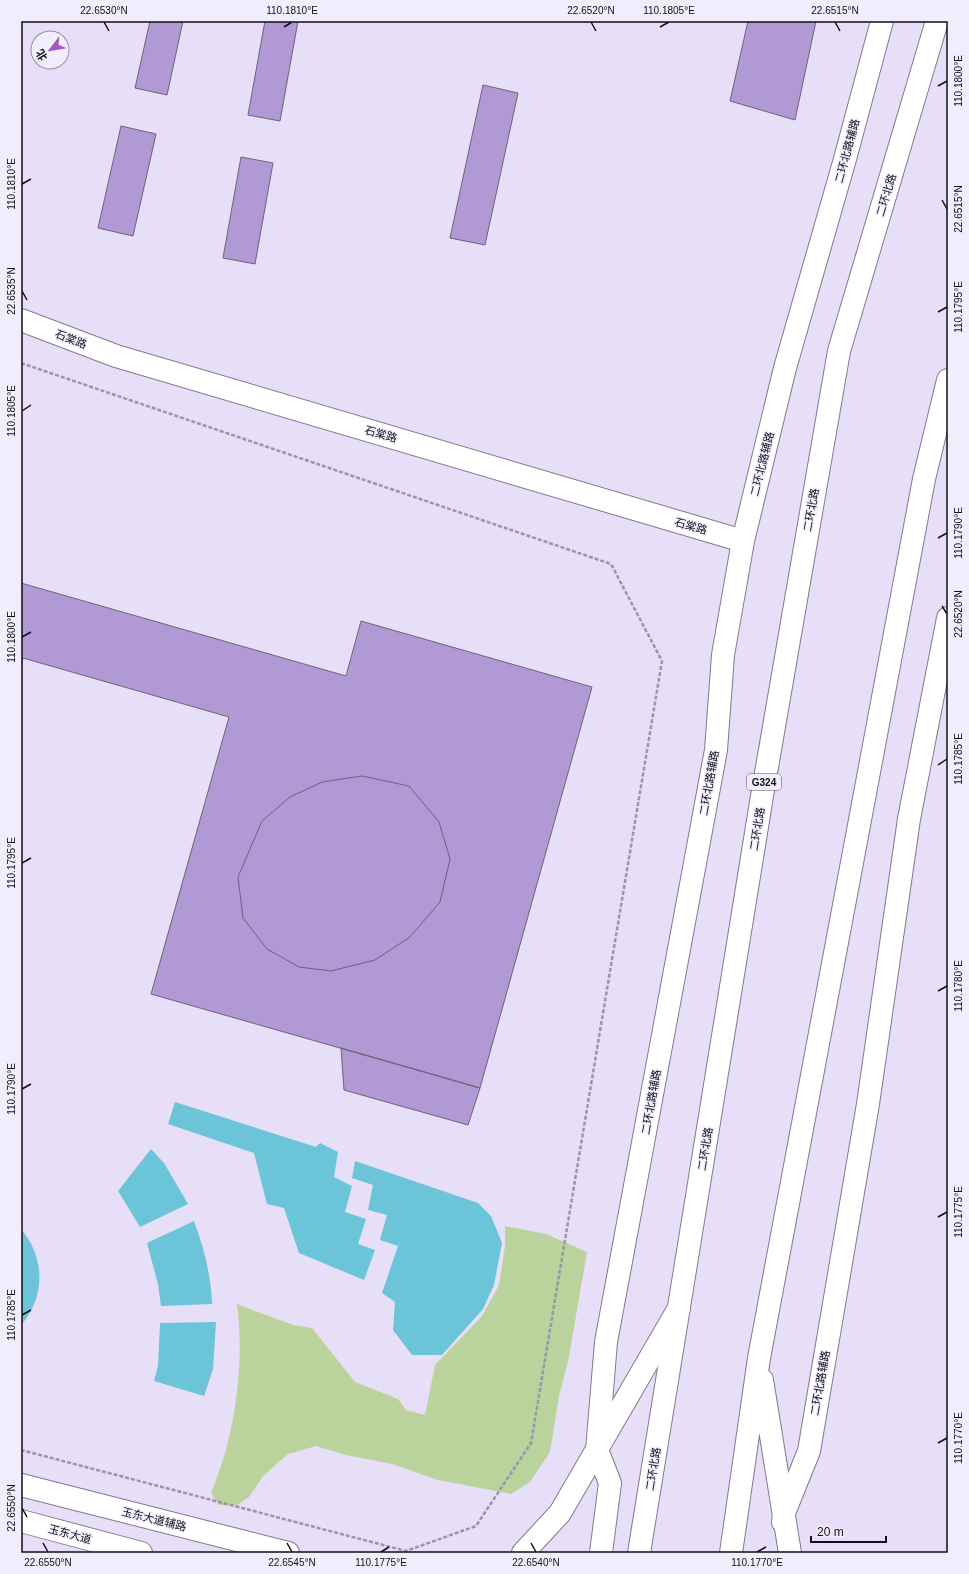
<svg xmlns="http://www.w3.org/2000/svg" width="969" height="1574" viewBox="0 0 969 1574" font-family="Arial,'Noto Sans SC',sans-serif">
	<rect width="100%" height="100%" fill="#e7def7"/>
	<path fill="#bad39d" d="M 505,1226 L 546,1234 L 587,1252 L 568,1362 L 559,1396 L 550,1452 L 530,1482 L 511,1494 L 438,1480 L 392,1464 L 346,1455 L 316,1446 L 288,1454 L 263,1476 L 249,1497 L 237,1505 L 219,1505 L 211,1493 C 235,1437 245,1364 237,1304 L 293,1325 L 312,1328 L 355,1382 L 398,1399 L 406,1410 L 425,1415 L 435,1365 L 482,1316 L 499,1285 L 505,1246 Z"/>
	<path fill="#6bc4d8" d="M 175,1102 L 316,1147 L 320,1143 L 338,1152 L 334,1177 L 352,1186 L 345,1212 L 366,1219 L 358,1244 L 375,1250 L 364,1280 L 299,1253 L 284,1208 L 267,1204 L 254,1153 L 168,1124 Z
		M 151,1149 L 164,1163 L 188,1204 L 140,1227 L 118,1191 Z
		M 355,1161 L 478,1203 L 491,1216 L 502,1243 L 494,1285 L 483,1309 L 442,1355 L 412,1355 L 393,1330 L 395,1302 L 382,1293 L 398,1246 L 380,1240 L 387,1215 L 368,1210 L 373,1185 L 352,1178 Z
		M 194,1221 C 204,1248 211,1275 212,1304 L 161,1306 L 158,1284 L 147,1243 Z
		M 21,1229 C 45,1257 46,1297 21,1325 Z
		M 216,1322 L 213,1369 L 204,1396 L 154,1381 L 158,1366 L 160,1323 Z"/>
	<path fill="#b199d5" stroke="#6b6379" d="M 150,21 L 183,21 L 167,95 L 135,88 Z
		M 265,21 L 298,21 L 280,121 L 248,115 Z
		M 748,21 L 816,21 L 795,120 L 730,101 Z
		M 483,85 L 518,93 L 485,245 L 450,238 Z
		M 121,126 L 156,134 L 133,236 L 98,228 Z
		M 241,157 L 273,163 L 255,264 L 223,258 Z
		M 21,583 L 346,676 L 361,621 L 592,687 L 480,1088 L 151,994 L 229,717 L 23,658 L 21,666 Z
		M 362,776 L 409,786 L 439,822 L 450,859 L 440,902 L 410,937 L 375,960 L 331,971 L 299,967 L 267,949 L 243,918 L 238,877 L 262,821 L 290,797 L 322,782 Z
		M 341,1048 L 480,1088 L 468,1125 L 344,1090 Z"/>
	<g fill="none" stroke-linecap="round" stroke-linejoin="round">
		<defs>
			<path id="secondary" d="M 21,320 L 116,356 L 743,541
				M 21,1485 L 288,1553
				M 783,1522 L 784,1513 L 809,1451 L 868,1104 L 909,819 L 948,618
				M 601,1553 L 610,1483 L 597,1450 L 606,1342 L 716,750 L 723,655 L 743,541 L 785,368 L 845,159 L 882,21"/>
			<path id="primary" d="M 21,1521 L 141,1553
				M 523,1553 L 560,1513 L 679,1308"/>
			<path id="highway" d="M 762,1380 L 790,1553
				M 639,1553 L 762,796 L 839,351 L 937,21
				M 731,1553 L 759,1358 L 924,479 L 948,380"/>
		</defs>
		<use href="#secondary" stroke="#82798f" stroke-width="24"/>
		<use href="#primary" stroke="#82798f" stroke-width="24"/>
		<use href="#highway" stroke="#82798f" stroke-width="24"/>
		<path stroke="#9b95a8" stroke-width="2.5" stroke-dasharray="4 2" stroke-linecap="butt" d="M 21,363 L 611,564 L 662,661 L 531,1443 L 476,1526 L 406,1551 L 21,1450"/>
		<use href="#secondary" stroke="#fff" stroke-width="22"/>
		<use href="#primary" stroke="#fff" stroke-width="22"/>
		<use href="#highway" stroke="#fff" stroke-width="22"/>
	</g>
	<path fill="none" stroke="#110e16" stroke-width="1.5" d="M 104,22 L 109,31M 591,22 L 596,31M 835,22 L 840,31M 284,27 L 292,22M 660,27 L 669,22M 938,86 L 947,81M 22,184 L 31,179M 942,200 L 947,209M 22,291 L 27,300M 938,312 L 947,307M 22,411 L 31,405M 938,538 L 947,533M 942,606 L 947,614M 22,637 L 31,632M 938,765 L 947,759M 22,863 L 31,858M 938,991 L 947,986M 22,1089 L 31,1084M 938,1217 L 947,1212M 22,1315 L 31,1310M 938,1443 L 947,1438M 22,1508 L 27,1517M 43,1543 L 48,1552M 287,1543 L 292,1552M 531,1543 L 536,1552M 381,1552 L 389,1547M 757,1552 L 766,1547"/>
	<g text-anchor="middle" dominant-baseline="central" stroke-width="3" stroke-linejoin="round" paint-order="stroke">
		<rect fill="#f2edfc" stroke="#54515b" stroke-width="1" x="747" y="774" width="34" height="16" rx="3"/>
		<g font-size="10" font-weight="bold" fill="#110e16">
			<text x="764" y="782">G324</text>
		</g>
		<g font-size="11" fill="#110e16" stroke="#f2edfc">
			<text transform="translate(847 151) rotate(-75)">二环北路辅路</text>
			<text transform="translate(886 195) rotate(-73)">二环北路</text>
			<text transform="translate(71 339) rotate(21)">石棠路</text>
			<text transform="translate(381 434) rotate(16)">石棠路</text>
			<text transform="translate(762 464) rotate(-76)">二环北路辅路</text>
			<text transform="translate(811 510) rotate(-80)">二环北路</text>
			<text transform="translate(691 526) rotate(16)">石棠路</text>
			<text transform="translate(709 783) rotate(-80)">二环北路辅路</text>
			<text transform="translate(757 829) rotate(-81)">二环北路</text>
			<text transform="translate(651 1102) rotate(-80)">二环北路辅路</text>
			<text transform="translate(705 1149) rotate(-81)">二环北路</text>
			<text transform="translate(820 1383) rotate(-80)">二环北路辅路</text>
			<text transform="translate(653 1469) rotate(-81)">二环北路</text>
			<text transform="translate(154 1519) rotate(14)">玉东大道辅路</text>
			<text transform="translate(70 1534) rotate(15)">玉东大道</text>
		</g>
	</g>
	<rect width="969" height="1574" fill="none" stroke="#f2edfc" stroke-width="44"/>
	<g transform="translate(50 50) rotate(239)"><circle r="19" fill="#f2edfc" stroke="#9894a0"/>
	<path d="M0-3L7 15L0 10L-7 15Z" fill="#a854c3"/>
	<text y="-6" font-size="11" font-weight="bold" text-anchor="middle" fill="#110e16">北</text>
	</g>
	<path d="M811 1536v6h75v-6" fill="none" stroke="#110e16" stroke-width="2"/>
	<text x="817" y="1536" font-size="12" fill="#110e16" stroke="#f2edfc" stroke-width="3" paint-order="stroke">20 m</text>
	<rect x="22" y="22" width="925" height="1530" fill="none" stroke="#110e16" stroke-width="1.5"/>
	<g font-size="10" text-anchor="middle" fill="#110e16">
		<text x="104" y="14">22.6530°N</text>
		<text x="292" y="14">110.1810°E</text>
		<text x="591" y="14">22.6520°N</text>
		<text x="669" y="14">110.1805°E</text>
		<text x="835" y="14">22.6515°N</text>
		<text transform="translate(958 81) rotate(-90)" y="4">110.1800°E</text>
		<text transform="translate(11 184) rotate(-90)" y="4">110.1810°E</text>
		<text transform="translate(958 209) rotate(-90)" y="4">22.6515°N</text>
		<text transform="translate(11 291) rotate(-90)" y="4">22.6535°N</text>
		<text transform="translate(958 307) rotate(-90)" y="4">110.1795°E</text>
		<text transform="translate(11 411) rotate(-90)" y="4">110.1805°E</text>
		<text transform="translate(958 533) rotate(-90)" y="4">110.1790°E</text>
		<text transform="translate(958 614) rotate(-90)" y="4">22.6520°N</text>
		<text transform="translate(11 637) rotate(-90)" y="4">110.1800°E</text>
		<text transform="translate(958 759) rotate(-90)" y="4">110.1785°E</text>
		<text transform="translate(11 863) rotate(-90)" y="4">110.1795°E</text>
		<text transform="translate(958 986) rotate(-90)" y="4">110.1780°E</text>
		<text transform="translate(11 1089) rotate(-90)" y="4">110.1790°E</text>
		<text transform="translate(958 1212) rotate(-90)" y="4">110.1775°E</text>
		<text transform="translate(11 1315) rotate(-90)" y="4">110.1785°E</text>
		<text transform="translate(958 1438) rotate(-90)" y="4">110.1770°E</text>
		<text transform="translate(11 1508) rotate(-90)" y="4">22.6550°N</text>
		<text x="48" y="1566">22.6550°N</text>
		<text x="292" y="1566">22.6545°N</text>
		<text x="381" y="1566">110.1775°E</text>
		<text x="536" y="1566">22.6540°N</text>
		<text x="757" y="1566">110.1770°E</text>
	</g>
</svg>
